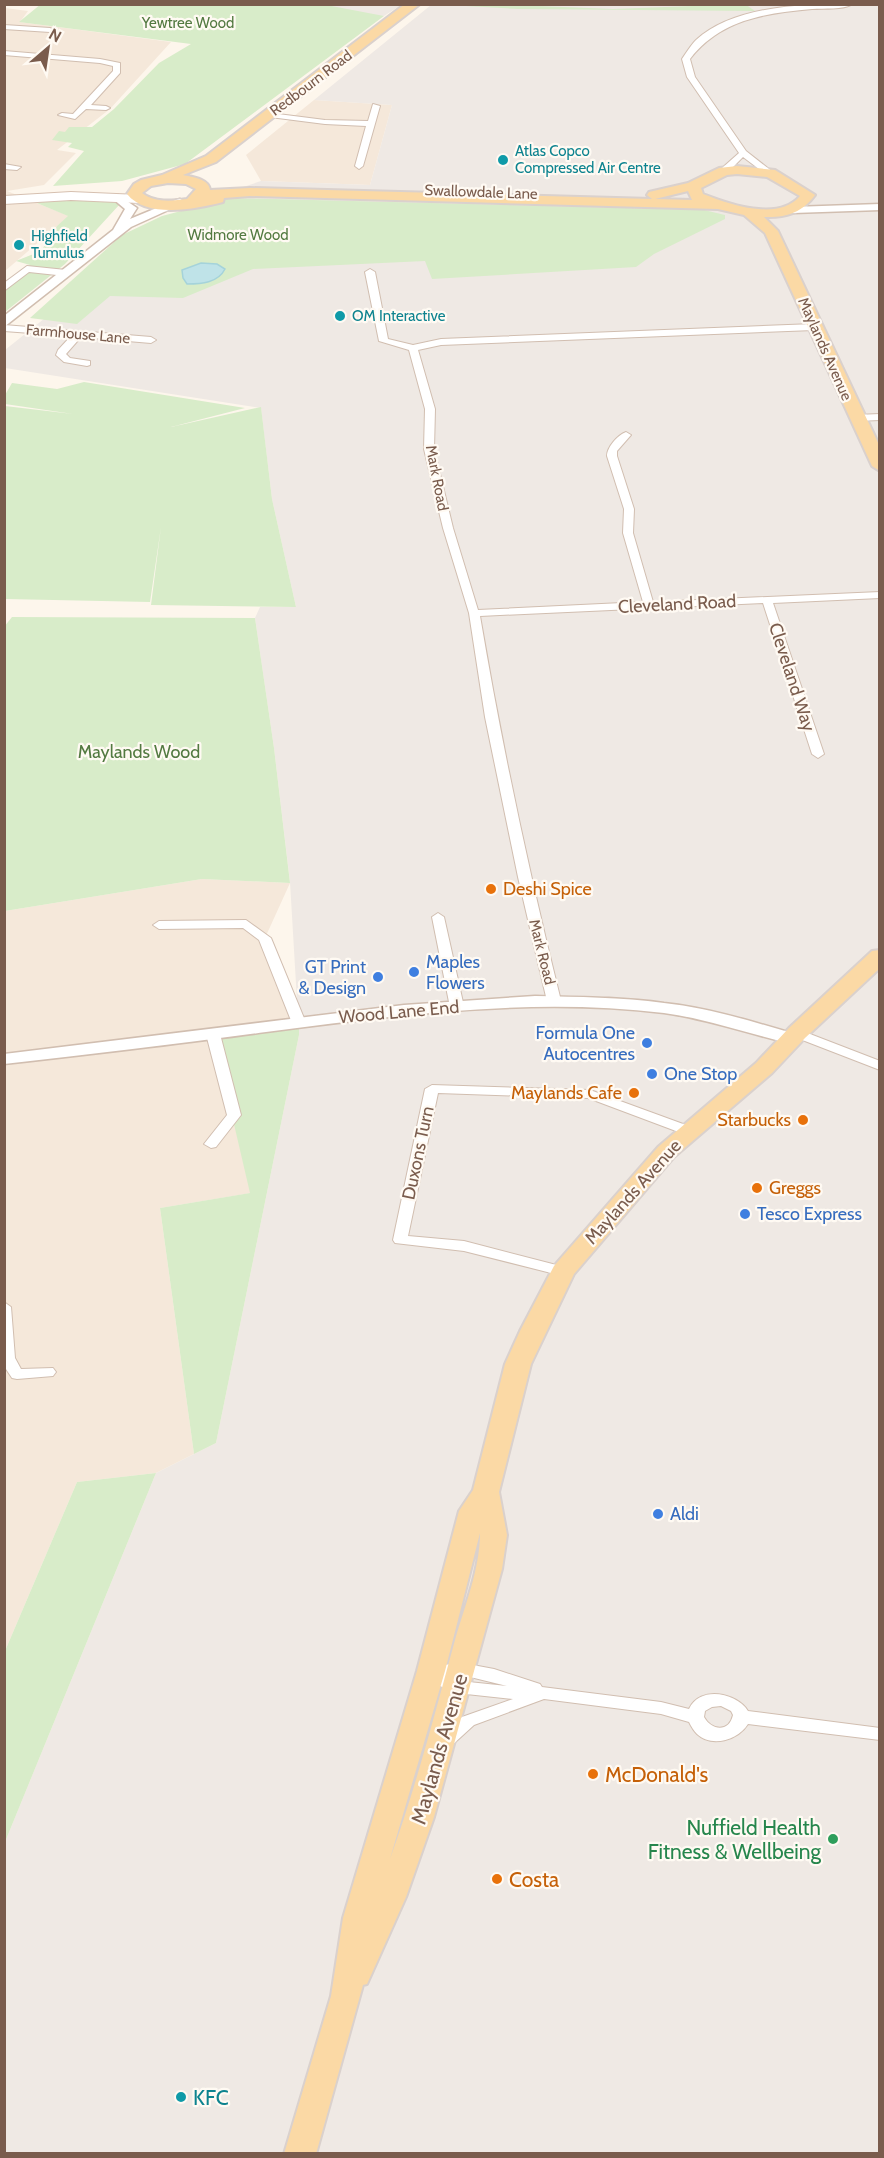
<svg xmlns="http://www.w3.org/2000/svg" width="884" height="2158" viewBox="0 0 884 2158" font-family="Cabin,sans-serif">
	<rect width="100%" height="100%" fill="#fdf6ec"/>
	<path fill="#f5e8da" d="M 5,8 L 28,11 L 20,22 L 171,42 L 110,109 L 57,150 L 76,153 L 44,185 L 7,191 L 69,216 L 5,271 Z
		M 314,100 L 392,105 L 370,185 L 261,181 L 246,155 Z
		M 202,879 L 290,883 L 265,938 L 299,1023 L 234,1115 L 251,1193 L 160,1208 L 194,1454 L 156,1473 L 77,1482 L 5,1651 L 5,911 Z"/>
	<path fill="#efe9e4" d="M 321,5 L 401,5 L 384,16 L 358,15 Z
		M 431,5 L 879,5 L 879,2153 L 5,2154 L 5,1842 L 156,1473 L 216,1443 L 299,1035 L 290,882 L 274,748 L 255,618 L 260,607 L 296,607 L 272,499 L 261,408 L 5,368 L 5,350 L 184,207 L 261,181 L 370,185 L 392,105 L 314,100 Z"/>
	<path fill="#d8ecc9" d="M 41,4 L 321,4 L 384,16 L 185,164 L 122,181 L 53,186 L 84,151 L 68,147 L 72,143 L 52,140 L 59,131 L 65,132 L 69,127 L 92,127 L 114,109 L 159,63 L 191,44 L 19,22 Z
		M 493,4 L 613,9 L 745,4 L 755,11 L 518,9 L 448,5 Z
		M 230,198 L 704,210 L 725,215 L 725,219 L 654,254 L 636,267 L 432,279 L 425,261 L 253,269 L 183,298 L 110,296 L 77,324 L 30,318 L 122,235 L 162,216 Z
		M 105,200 L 120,204 L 65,264 L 5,312 L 5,286 L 30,265 L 16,261 L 41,251 L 57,226 L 68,216 L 32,201 Z
		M 84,382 L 245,408 L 171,427 L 261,407 L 272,499 L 296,607 L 151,605 L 161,527 L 150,602 L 5,599 L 5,406 L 73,414 L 5,404 L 5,395 L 12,383 L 57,389 Z
		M 12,617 L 255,618 L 274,748 L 290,883 L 202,879 L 5,911 L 4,627 Z
		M 299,1023 L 299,1035 L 216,1443 L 194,1454 L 160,1208 L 250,1193 L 213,1034 Z
		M 156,1473 L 5,1842 L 5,1651 L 77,1482 Z"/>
	<path fill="#bfe3e8" stroke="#a5d3da" stroke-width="1.5" d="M 201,263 L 217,264 L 225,269 C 218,283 201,284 187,284 L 183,278 L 182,270 Z"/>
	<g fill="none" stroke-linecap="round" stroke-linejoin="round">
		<defs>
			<path id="minor" d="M 853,4 C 842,10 825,8 812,9 C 765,13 720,20 690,59 L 695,77 L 746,151 L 774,173 L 767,175 L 743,157 L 727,173 L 721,173 L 721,169 L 739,153 L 687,77 L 682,59 C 686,53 691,45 696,40 C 734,5 805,4 853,4 Z
				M 4,25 L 50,28 L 54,30 L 50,32 L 4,29 Z
				M 4,51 L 100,59 L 120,63 L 120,73 L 91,105 L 106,106 L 110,108 L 106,110 L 86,109 L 75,119 L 58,115 L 62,113 L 73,114 L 113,71 L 113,66 L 100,63 L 4,55 Z
				M 373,104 L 380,106 L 363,166 L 359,169 L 355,166 L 366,126 L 325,124 L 270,117 L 266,115 L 270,113 L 325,120 L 368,121 Z
				M 4,164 L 21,167 L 17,170 L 4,169 Z
				M 27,266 L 66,270 L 71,273 L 66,276 L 29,272 L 4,291 L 4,283 Z
				M 370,269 L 375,272 L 388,339 L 413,345 L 441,339 L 814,324 L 819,327 L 814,330 L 441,345 L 418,350 L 435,409 L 434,449 L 453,528 L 478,610 L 643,602 L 623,533 L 624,509 L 607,456 C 607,447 618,435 626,432 L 631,435 L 617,451 L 617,456 L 634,509 L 633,533 L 653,602 L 880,592 L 880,598 L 773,603 L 824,754 L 818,758 L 812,754 L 763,603 L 480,616 C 502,746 529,873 561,1001 L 559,1004 L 549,1004 L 547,1001 L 518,877 L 485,717 L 469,613 L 443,528 L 424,449 L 425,409 L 409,350 L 379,341 L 365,272 Z
				M 4,325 L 151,337 L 156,340 L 151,343 L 81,337 L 66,354 L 70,358 L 90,361 L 90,365 L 87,366 L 64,362 L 56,355 L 58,350 L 71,336 L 4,331 Z
				M 880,414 L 880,420 L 856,421 L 851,418 L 856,415 Z
				M 438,913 L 444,917 L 464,1007 L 457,1011 L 450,1007 L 432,917 Z
				M 246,920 L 271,938 L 306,1023 L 304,1026 L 299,1027 L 292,1023 L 259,940 L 243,928 L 159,929 L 153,925 L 159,921 Z
				M 797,1029 L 880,1061 L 880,1070 L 792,1036 L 790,1033 L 792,1030 Z
				M 213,1030 L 220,1034 L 241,1115 L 216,1147 L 211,1148 L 204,1144 L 227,1115 L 206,1034 Z
				M 432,1085 L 590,1090 L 694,1128 L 696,1131 L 694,1134 L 684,1134 L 588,1098 L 438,1093 L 408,1236 L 464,1241 L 568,1268 L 570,1271 L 568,1274 L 563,1276 L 464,1251 L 395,1243 L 393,1240 L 425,1089 Z
				M 4,1302 L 11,1307 L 15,1358 L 21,1369 L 53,1368 L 56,1372 L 53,1376 L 17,1379 L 12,1378 L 4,1366 Z
				M 462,1663 L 494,1669 L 540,1684 L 542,1687 L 661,1702 L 689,1709 C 700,1685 737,1693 748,1711 L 880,1728 L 880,1740 L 748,1724 C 738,1740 712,1748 697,1734 C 694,1731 691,1726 689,1722 L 661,1714 L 544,1699 L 474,1725 L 451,1746 L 445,1747 L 439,1746 L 436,1741 L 462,1717 L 513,1699 L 457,1693 L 423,1679 L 421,1675 L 425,1667 ZM 462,1675 L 507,1686 L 459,1681 L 448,1676 ZM 721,1706 L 731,1711 L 733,1715 C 729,1733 711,1730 704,1717 L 705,1711 L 712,1707 Z"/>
			<path id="tertiary" d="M 118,195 L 137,208 L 130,219 L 176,200 L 180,199 L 186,202 L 131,227 L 4,327 L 4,316 L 113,230 L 125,209 L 112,198 Z
				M 880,204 L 880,210 L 793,213 L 787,210 L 793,207 Z
				M 535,996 C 578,997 621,997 664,1003 C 710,1008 754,1022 798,1035 L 801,1039 L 798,1043 L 792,1044 C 749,1034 708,1019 664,1013 C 531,997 398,1015 266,1032 C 179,1044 92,1054 4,1064 L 4,1054 L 404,1005 Z"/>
			<path id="secondary" d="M 71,192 L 139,195 L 145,199 L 139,203 L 71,200 L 4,204 L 4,196 Z"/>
			<path id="primary" d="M 405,4 L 420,4 L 216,162 L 183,175 C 193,177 209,179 210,190 L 250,188 L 652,199 L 647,195 L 649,192 L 688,183 L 719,168 L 737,166 L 775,170 L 815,195 C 802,213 785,218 764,217 L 778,231 L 880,447 L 880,471 L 872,466 L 765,233 L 744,215 L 718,209 L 250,196 L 224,198 L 223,202 C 196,209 147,219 127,194 L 134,184 L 141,180 L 162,175 L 206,156 ZM 737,174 L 767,177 L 800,196 C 778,222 729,204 703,194 L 701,188 L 727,175 ZM 168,183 L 186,184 L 196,189 L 187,199 C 172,201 155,203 142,193 L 151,186 ZM 688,191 L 692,200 L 655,199 Z
				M 880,950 L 880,968 L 805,1038 L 772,1073 L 674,1157 L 574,1274 L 531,1364 L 499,1492 L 507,1535 L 502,1569 L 434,1817 L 406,1897 L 367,1984 L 363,1985 L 316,2154 L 284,2154 L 331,1996 L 343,1918 L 417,1671 L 459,1511 L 473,1490 L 505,1364 L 520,1331 L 554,1266 L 658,1147 L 756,1063 L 789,1028 L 872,951 ZM 480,1533 C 480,1569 465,1605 455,1640 C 435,1713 416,1787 390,1859 L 445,1671 Z"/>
		</defs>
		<use href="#minor" stroke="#d1beb0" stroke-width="2"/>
		<use href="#tertiary" stroke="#d1beb0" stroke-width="3"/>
		<use href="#secondary" stroke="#d6c0b0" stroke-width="2"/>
		<use href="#primary" stroke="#dad1cd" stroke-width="4"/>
		<use href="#minor" fill="#fff" fill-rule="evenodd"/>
		<use href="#tertiary" fill="#fff" fill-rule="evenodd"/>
		<use href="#secondary" fill="#fff" fill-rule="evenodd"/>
		<use href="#primary" fill="#fbd9a5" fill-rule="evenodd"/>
	</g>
	<g fill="#0f9aa8" stroke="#fffaf3" stroke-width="2">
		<circle cx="503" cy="160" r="6"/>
		<circle cx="19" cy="245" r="6"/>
		<circle cx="340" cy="316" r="6"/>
		<circle cx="181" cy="2097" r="6"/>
	</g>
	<g fill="#e8710a" stroke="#fffaf3" stroke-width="2">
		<circle cx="491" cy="889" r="6"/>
		<circle cx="634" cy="1093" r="6"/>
		<circle cx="803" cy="1120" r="6"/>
		<circle cx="757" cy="1188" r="6"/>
		<circle cx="593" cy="1774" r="6"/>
		<circle cx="497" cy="1879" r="6"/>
	</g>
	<g fill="#3f7fe0" stroke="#fffaf3" stroke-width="2">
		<circle cx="414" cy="972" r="6"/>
		<circle cx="378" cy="977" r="6"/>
		<circle cx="647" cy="1043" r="6"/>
		<circle cx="652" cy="1074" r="6"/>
		<circle cx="745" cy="1214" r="6"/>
		<circle cx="658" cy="1514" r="6"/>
	</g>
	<circle fill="#2e9e5b" stroke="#fffaf3" stroke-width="2" cx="833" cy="1839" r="6"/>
	<g text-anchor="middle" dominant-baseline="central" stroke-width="4.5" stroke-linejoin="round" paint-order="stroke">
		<g font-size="15" fill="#537a41" stroke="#fffaf3">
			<text x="188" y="23">Yewtree Wood</text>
			<text x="238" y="235">Widmore Wood</text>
		</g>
		<g font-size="15" fill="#7a5c4d" stroke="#fffaf3">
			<text transform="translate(311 83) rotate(-37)">Redbourn Road</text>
			<text transform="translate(481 192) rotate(2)">Swallowdale Lane</text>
			<text transform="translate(78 334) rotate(5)">Farmhouse Lane</text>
			<text transform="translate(825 349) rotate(66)">Maylands Avenue</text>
			<text transform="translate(437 478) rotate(79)">Mark Road</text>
			<text transform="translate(542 952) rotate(76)">Mark Road</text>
		</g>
		<g font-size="15" fill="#0d838f" stroke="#fffaf3" text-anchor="start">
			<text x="515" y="151">Atlas Copco<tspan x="515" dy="17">Compressed Air Centre</tspan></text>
			<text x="31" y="236">Highfield<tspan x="31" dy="17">Tumulus</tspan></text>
			<text x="352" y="316">OM Interactive</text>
		</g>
		<g font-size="18" fill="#7a5c4d" stroke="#fffaf3">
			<text transform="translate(677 604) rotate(-3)">Cleveland Road</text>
			<text transform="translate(792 677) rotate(72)">Cleveland Way</text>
			<text transform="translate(399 1012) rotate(-5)">Wood Lane End</text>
			<text transform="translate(418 1153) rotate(-78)">Duxons Turn</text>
			<text transform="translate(633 1192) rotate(-48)">Maylands Avenue</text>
		</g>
		<g font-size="18" fill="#537a41" stroke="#fffaf3">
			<text x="139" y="752">Maylands Wood</text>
		</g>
		<g font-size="18" fill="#c56008" stroke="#fffaf3" text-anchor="start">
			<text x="503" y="889">Deshi Spice</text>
			<text x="622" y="1093" text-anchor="end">Maylands Cafe</text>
			<text x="791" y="1120" text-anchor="end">Starbucks</text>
			<text x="769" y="1188">Greggs</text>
		</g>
		<g font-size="18" fill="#366cbe" stroke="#fffaf3" text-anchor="start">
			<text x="426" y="962">Maples<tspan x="426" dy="21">Flowers</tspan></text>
			<text x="366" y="967" text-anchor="end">GT Print<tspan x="366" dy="21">&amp; Design</tspan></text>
			<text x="635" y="1033" text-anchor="end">Formula One<tspan x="635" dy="21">Autocentres</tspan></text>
			<text x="664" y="1074">One Stop</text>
			<text x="757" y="1214">Tesco Express</text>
			<text x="670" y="1514">Aldi</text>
		</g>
		<g font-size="21" fill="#7a5c4d" stroke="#fffaf3">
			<text transform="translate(439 1749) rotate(-74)">Maylands Avenue</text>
		</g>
		<g font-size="21" fill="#c56008" stroke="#fffaf3" text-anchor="start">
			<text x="605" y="1774">McDonald's</text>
			<text x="509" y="1879">Costa</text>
		</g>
		<g font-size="21" fill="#27864d" stroke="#fffaf3" text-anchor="end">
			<text x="821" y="1827">Nuffield Health<tspan x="821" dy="24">Fitness &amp; Wellbeing</tspan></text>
		</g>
		<g font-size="21" fill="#0d838f" stroke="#fffaf3" text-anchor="start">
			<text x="193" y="2097">KFC</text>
		</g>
	</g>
	<rect width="884" height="2158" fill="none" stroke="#7a5c4d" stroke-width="12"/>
	<g transform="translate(48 48) rotate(29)" stroke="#fffaf3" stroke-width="4.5" paint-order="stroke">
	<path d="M0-4.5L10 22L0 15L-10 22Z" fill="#7a5c4d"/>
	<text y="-9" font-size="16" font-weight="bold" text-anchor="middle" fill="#7a5c4d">N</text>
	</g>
</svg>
